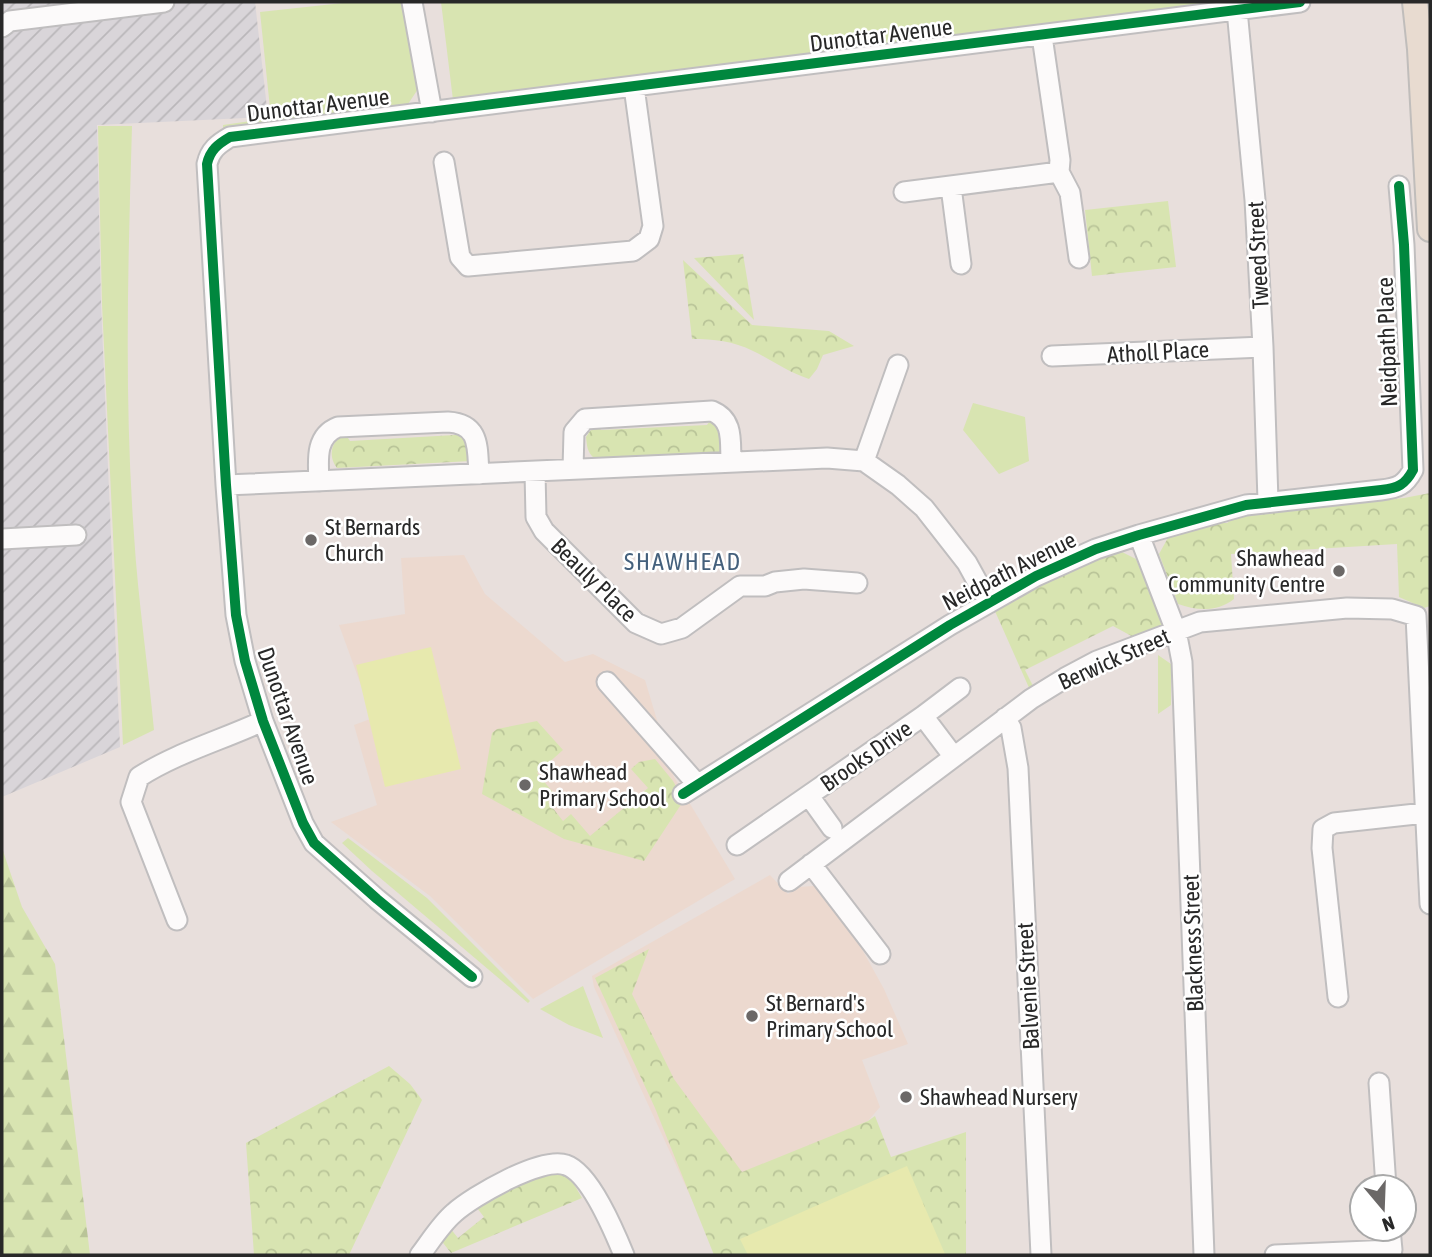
<svg xmlns="http://www.w3.org/2000/svg" width="1432" height="1257" viewBox="0 0 1432 1257" font-family="'Asap Condensed',sans-serif">
	<defs>
		<pattern id="industrial-furrows" width="10" height="10" patternUnits="userSpaceOnUse" patternTransform="scale(1.75)"><rect width="10" height="10" fill="#d9d5d9"/><path d="M-1 1l2-2M0 10L10 0M9 11l2-2" fill="none" stroke="#bab7ba"/></pattern>
		<pattern id="forest-firs" width="22" height="20" patternUnits="userSpaceOnUse" patternTransform="scale(1.75)"><rect width="22" height="20" fill="#d8e4b1"/><path d="M5 1l3.5 6h-7zM16 11l3.5 6h-7z" fill="#b9c498"/></pattern>
		<pattern id="park-crowns" width="20" height="18" patternUnits="userSpaceOnUse" patternTransform="scale(1.75)"><rect width="20" height="18" fill="#d8e4b1"/><path d="M2 6a3 3 0 1 1 6 0M12 15a3 3 0 1 1 6 0" fill="none" stroke="#b9c498"/></pattern>
	</defs>
	<rect width="100%" height="100%" fill="#e8dfdc"/>
	<path fill="url(#industrial-furrows)" d="M 2,2 L 255,2 L 268,117 L 97,125 L 101,303 L 120,747 L 2,797 Z"/>
	<path fill="#ecd9cf" d="M 464,555 L 485,594 L 565,662 L 593,654 L 645,680 L 674,777 L 735,879 L 533,999 L 430,896 L 331,822 L 377,805 L 354,725 L 373,718 L 339,625 L 405,614 L 401,558 Z
		M 770,875 L 788,894 L 798,887 L 814,886 L 853,933 L 884,989 L 908,1044 L 862,1060 L 880,1107 L 868,1121 L 693,1202 L 594,987 L 592,976 Z"/>
	<path fill="#d8e4b1" d="M 352,2 L 407,2 L 418,89 L 408,104 L 223,130 L 223,125 L 271,118 L 260,12 Z
		M 441,2 L 1243,2 L 453,100 Z
		M 98,126 L 132,126 C 128,262 124,398 134,535 C 138,600 148,665 154,730 L 123,745 L 102,304 Z
		M 973,403 L 1025,417 L 1029,461 L 999,474 L 963,430 Z
		M 1158,655 L 1171,664 L 1171,705 L 1158,714 Z
		M 348,838 L 427,898 L 530,1001 L 528,1003 L 372,871 L 342,843 Z
		M 583,986 L 603,1038 L 569,1025 L 540,1009 Z"/>
	<path fill="url(#forest-firs)" d="M 2,848 L 22,907 L 55,964 L 90,1255 L 2,1255 Z"/>
	<path fill="url(#park-crowns)" d="M 1168,201 L 1176,267 L 1092,276 L 1085,210 Z
		M 743,254 L 754,320 L 694,258 Z
		M 683,260 L 752,325 L 829,331 L 854,346 L 823,355 L 817,369 L 809,379 C 785,371 774,361 753,351 C 733,341 714,339 692,339 Z
		M 712,418 L 721,419 L 722,452 L 594,458 C 587,452 587,446 586,437 L 596,422 L 601,430 L 707,425 Z
		M 459,427 L 469,432 L 471,461 L 337,468 C 327,455 332,442 344,432 L 350,441 L 455,435 Z
		M 1430,493 L 1430,606 L 1424,608 L 1399,597 L 1397,544 L 1231,554 L 1234,599 C 1218,612 1197,611 1178,604 L 1159,554 L 1170,534 L 1211,523 L 1227,523 L 1239,516 L 1272,510 L 1404,498 Z
		M 1118,550 L 1136,559 L 1164,626 L 1137,639 L 1113,626 L 1025,670 L 1034,688 L 1030,690 L 994,609 L 1084,562 Z
		M 537,721 L 563,750 L 537,773 L 556,796 L 548,802 L 563,821 L 571,814 L 590,836 L 648,788 L 631,769 L 639,762 L 655,759 L 673,781 L 684,800 L 644,861 L 564,839 L 482,794 L 492,733 L 497,729 Z
		M 649,949 L 632,994 L 674,1079 L 742,1172 L 868,1121 L 875,1116 L 891,1157 L 966,1132 L 966,1255 L 714,1255 L 655,1108 L 595,978 Z
		M 389,1066 L 410,1084 L 422,1100 L 349,1255 L 254,1255 L 246,1143 Z
		M 549,1167 L 568,1174 L 582,1198 L 451,1253 L 440,1239 L 450,1228 L 458,1238 L 484,1217 L 474,1204 Z"/>
	<path fill="#e7e9ae" d="M 431,647 L 461,769 L 385,787 L 356,665 Z
		M 907,1166 L 945,1254 L 748,1255 L 740,1239 Z"/>
	<g fill="none" stroke-linecap="round" stroke-linejoin="round">
		<defs>
			<path id="minor" d="M 412,2 L 432,112
				M 1237,10 L 1255,200 L 1263,347 L 1268,501
				M 2,27 L 10,21 L 164,2
				M 1042,36 L 1060,160 L 1059,172 L 1070,193 L 1079,258
				M 444,162 L 460,257 L 468,266 L 633,251 L 649,239 L 653,226 L 634,87
				M 951,187 L 961,264
				M 904,192 L 1059,172
				M 1052,356 L 1263,347
				M 864,461 L 898,365
				M 573,469 L 574,432 L 585,419 L 712,411 C 734,420 730,441 731,461
				M 535,472 L 536,517 L 544,531 L 636,623 L 661,634 L 682,628 L 740,586 L 765,586 L 775,582 L 804,579 L 857,583
				M 319,481 C 318,460 315,436 338,427 L 448,422 C 481,424 477,448 479,474
				M 226,485 L 827,458 L 864,461 L 898,485 L 924,508 L 967,563 L 989,603
				M 1139,535 L 1176,631 L 1182,662 L 1204,1255
				M 2,539 L 76,535
				M 607,682 L 697,784
				M 923,716 L 954,757
				M 1005,718 L 1011,728 L 1018,768 L 1041,1255
				M 683,794 L 950,625 L 1036,576 L 1096,549 L 1139,535 L 1246,505 L 1381,490 C 1398,488 1405,485 1413,470 L 1404,245 L 1399,186
				M 809,796 L 832,828
				M 737,845 L 923,716 L 960,688
				M 811,864 L 880,954
				M 789,881 L 1031,699 L 1065,678 L 1097,661 L 1200,622 L 1347,608 L 1392,609 L 1416,616 L 1430,904
				M 177,920 L 131,802 L 139,777 C 176,753 222,740 263,721
				M 472,977 L 377,899 L 314,843 L 303,823 L 263,721 L 245,661 L 236,615 L 226,485 L 207,164 C 210,150 218,144 230,137 L 1300,2
				M 1338,997 L 1322,848 L 1323,829 L 1334,823 L 1425,813
				M 1379,1083 L 1386,1187
				M 420,1255 C 430,1242 441,1224 454,1213 C 473,1196 542,1156 566,1165 C 590,1173 615,1233 624,1255
				M 1275,1255 L 1392,1250 L 1390,1229"/>
			<path id="major" d="M 1415,2 L 1420,49 L 1430,229"/>
		</defs>
		<use href="#minor" stroke="#c0bebf" stroke-width="23"/>
		<use href="#major" stroke="#c0bdbb" stroke-width="28"/>
		<use href="#minor" stroke="#fcfafa" stroke-width="19"/>
		<use href="#major" stroke="#e8dbd0" stroke-width="24"/>
		<defs>
			<path id="cycleway" d="M 683,794 L 950,625 L 1036,576 L 1096,549 L 1139,535 L 1246,505 L 1381,490 C 1398,488 1405,485 1413,470 L 1404,245 L 1399,186
				M 472,977 L 377,899 L 314,843 L 303,823 L 263,721 L 245,661 L 236,615 L 226,485 L 207,164 C 210,150 218,144 230,137 L 1300,2"/>
		</defs>
		<use href="#cycleway" stroke="#fff" stroke-width="15"/>
		<use href="#cycleway" stroke="#00873e" stroke-width="10"/>
	</g>
	<g fill="#6b6867" stroke="#fff" stroke-width="2.5">
		<circle cx="311" cy="540" r="7"/>
		<circle cx="1339" cy="571" r="7"/>
		<circle cx="525" cy="785" r="7"/>
		<circle cx="752" cy="1016" r="7"/>
		<circle cx="906" cy="1097" r="7"/>
	</g>
	<g text-anchor="middle" dominant-baseline="central" stroke-width="5" stroke-linejoin="round" paint-order="stroke">
		<g font-size="23" fill="#282828" stroke="#fff">
			<text transform="translate(881 35) rotate(-7)">Dunottar Avenue</text>
			<text transform="translate(318 105) rotate(-7)">Dunottar Avenue</text>
			<text transform="translate(1258 255) rotate(-93)">Tweed Street</text>
			<text transform="translate(1387 342) rotate(-92)">Neidpath Place</text>
			<text transform="translate(1158 352) rotate(-3)">Atholl Place</text>
			<text transform="translate(1009 571) rotate(-27)">Neidpath Avenue</text>
			<text transform="translate(594 580) rotate(44)">Beauly Place</text>
			<text transform="translate(1114 659) rotate(-24)">Berwick Street</text>
			<text transform="translate(288 716) rotate(71)">Dunottar Avenue</text>
			<text transform="translate(866 756) rotate(-35)">Brooks Drive</text>
			<text transform="translate(1193 943) rotate(-92)">Blackness Street</text>
			<text transform="translate(1028 986) rotate(-93)">Balvenie Street</text>
		</g>
		<g font-size="23" fill="#282828" stroke="#fff" text-anchor="start">
			<text x="325" y="527">St Bernards<tspan x="325" dy="26">Church</tspan></text>
			<text x="1325" y="558" text-anchor="end">Shawhead<tspan x="1325" dy="26">Community Centre</tspan></text>
			<text x="539" y="772">Shawhead<tspan x="539" dy="26">Primary School</tspan></text>
			<text x="766" y="1003">St Bernard's<tspan x="766" dy="26">Primary School</tspan></text>
			<text x="920" y="1097">Shawhead Nursery</text>
		</g>
		<g font-size="24" letter-spacing="2" fill="#44607c" stroke="#fff">
			<text x="683" y="561">SHAWHEAD</text>
		</g>
	</g>
	<rect width="1432" height="1257" fill="none" stroke="#282828" stroke-width="7"/>
	<g transform="translate(1383 1208) rotate(161)"><circle r="33" fill="#ffffff" stroke="#a9a9a9" stroke-width="2"/>
	<path d="M0-5L12 26L0 18L-12 26Z" fill="#6b6867"/>
	<text y="-10" font-size="19" font-weight="bold" text-anchor="middle" fill="#282828">N</text>
	</g>
</svg>
